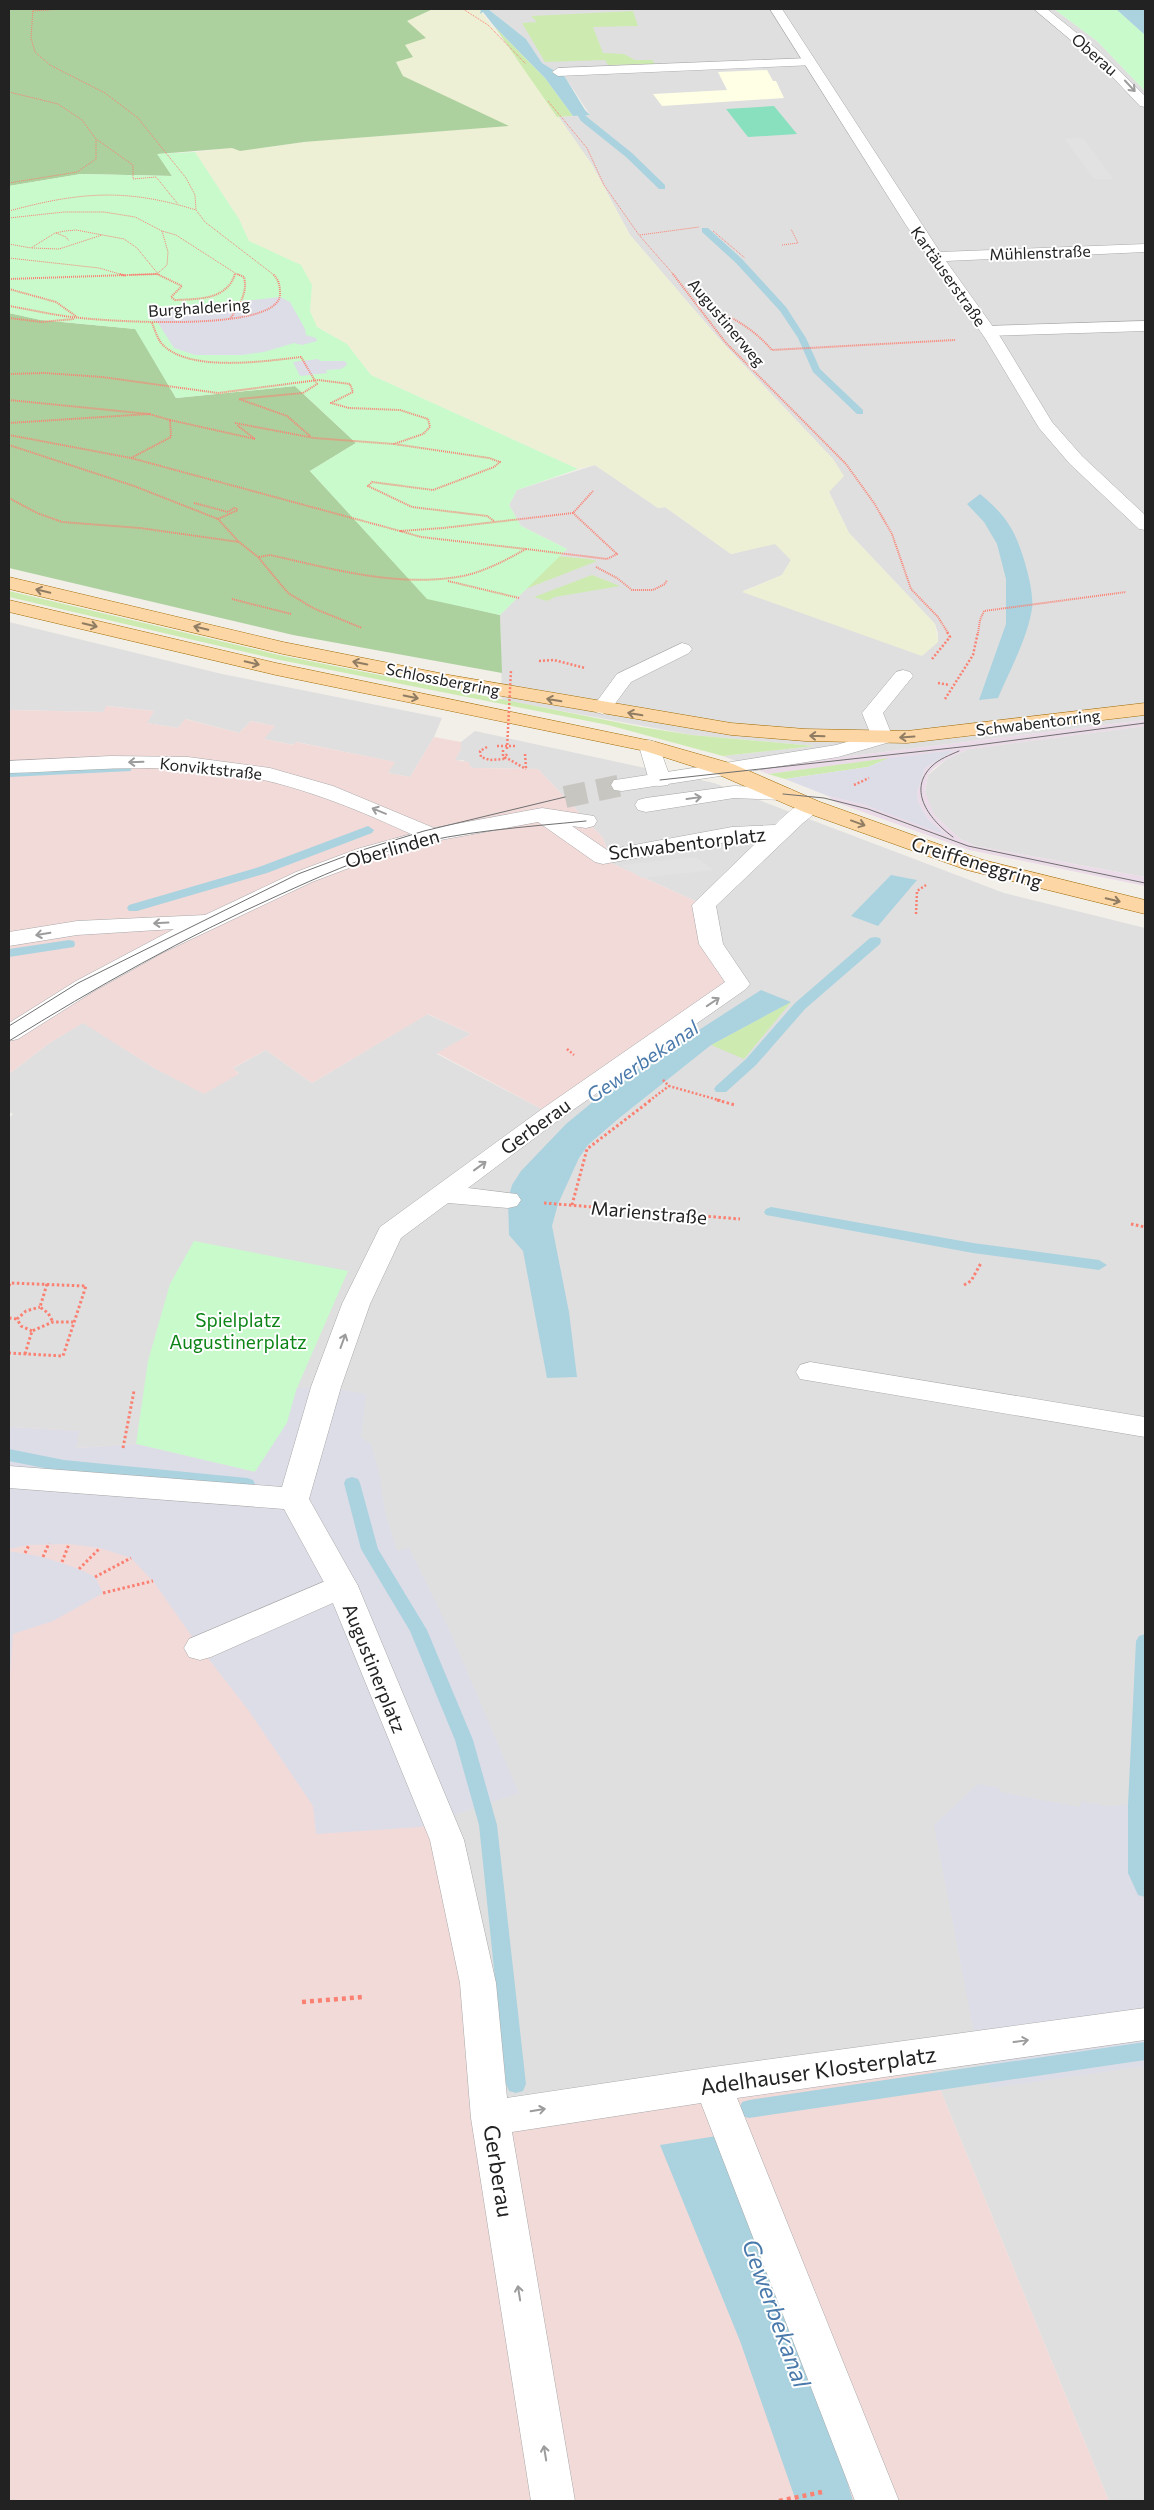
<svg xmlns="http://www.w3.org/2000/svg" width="1154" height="2510" viewBox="0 0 1154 2510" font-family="Commissioner,sans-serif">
	<rect width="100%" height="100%" fill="#f2efe9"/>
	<path fill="#e0dfdf" d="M 488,9 L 1054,9 L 1097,41 L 1145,91 L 1145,720 L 753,768 L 723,756 L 814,746 L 692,735 L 502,700 L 500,615 L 567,549 L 521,526 L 509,505 L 517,490 L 595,465 L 658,508 L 665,507 L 731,554 L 775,543 L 791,560 L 782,575 L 743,591 L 938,642 L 938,633 L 935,624 L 849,533 L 829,492 L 833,459 L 722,342 L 630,235 L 591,163 L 557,117 L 590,115 L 565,77 L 542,63 L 526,39 Z
		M 9,622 L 222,674 L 442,718 L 434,737 L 410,777 L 388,773 L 394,762 L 297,742 L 294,745 L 263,739 L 275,726 L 251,721 L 239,733 L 186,719 L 178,728 L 146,723 L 154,711 L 107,706 L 104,712 L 9,710 Z
		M 1145,726 L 1145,877 L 976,846 L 960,839 L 948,828 L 934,815 L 927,801 L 925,792 L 928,775 L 947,759 L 969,749 Z
		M 475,731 L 714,783 L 1004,893 L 1145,928 L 1145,2501 L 1109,2501 L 926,2055 L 490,2118 L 255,1472 L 136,1444 L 76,1448 L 78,1431 L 9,1427 L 9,1118 L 13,1114 L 9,1112 L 9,1074 L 48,1044 L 83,1022 L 156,1069 L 239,1073 L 232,1069 L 266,1050 L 312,1083 L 427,1014 L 471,1034 L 437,1054 L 551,1114 L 704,905 L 611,863 L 603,838 L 538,769 L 472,768 L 463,760 L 454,761 L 461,749 L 461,742 Z"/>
	<path fill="#f2dad9" d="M 106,706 L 154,711 L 147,723 L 178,728 L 185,719 L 239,733 L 251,721 L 275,726 L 264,739 L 293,745 L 296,742 L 395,762 L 388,773 L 410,777 L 434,737 L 461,742 L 461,749 L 455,760 L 468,762 L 472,768 L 538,769 L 603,838 L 611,863 L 704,905 L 738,984 L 551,1114 L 437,1053 L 471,1034 L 428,1014 L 312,1083 L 266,1050 L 233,1068 L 239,1074 L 204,1094 L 156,1069 L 83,1023 L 48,1044 L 9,1074 L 9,710 L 103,712 Z
		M 9,1427 L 79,1431 L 76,1448 L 136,1444 L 255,1472 L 449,1852 L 490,2118 L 926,2055 L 1109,2501 L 9,2501 Z"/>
	<path fill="#ebdbe8" d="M 1145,720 L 1145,726 L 969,749 L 947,759 L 933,769 L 928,775 L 925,792 L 934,815 L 960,839 L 975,846 L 1145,877 L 1145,886 L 969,850 L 835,802 L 828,796 L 862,804 L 943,833 L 928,819 L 918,802 L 917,792 L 925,768 L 953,751 L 768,774 L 753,768 Z"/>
	<path fill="#ffffe5" d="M 767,70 L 773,81 L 776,81 L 784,98 L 662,106 L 653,94 L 727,90 L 718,72 Z"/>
	<path fill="#eef0d5" d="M 433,9 L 479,9 L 528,73 L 591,163 L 630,235 L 722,342 L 833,459 L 844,476 L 829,492 L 849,533 L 935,624 L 938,642 L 922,656 L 742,592 L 782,575 L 791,560 L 775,544 L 731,554 L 665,507 L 658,508 L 595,465 L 578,469 L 371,375 L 347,344 L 317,327 L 310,311 L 312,285 L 249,241 L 239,219 L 195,152 L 232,148 L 240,151 L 304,142 L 507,126 L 403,76 L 396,62 L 405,45 L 406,21 Z"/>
	<path fill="#cdebb0" d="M 633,11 L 638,26 L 593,27 L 603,53 L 624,54 L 635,60 L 652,60 L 655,64 L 608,65 L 605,60 L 545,62 L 522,23 L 537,22 L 531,16 Z
		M 494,26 L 545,78 L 573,116 L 557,117 Z
		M 535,554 L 589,559 L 597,561 L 518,592 Z
		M 592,575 L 620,586 L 555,597 L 547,601 L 534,597 Z
		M 9,591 L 279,655 L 641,727 L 692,735 L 814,746 L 723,756 L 608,725 L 275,659 L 9,597 Z
		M 889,758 L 868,767 L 785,779 L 768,774 Z
		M 791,1002 L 744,1059 L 711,1045 Z"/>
	<path fill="#add19e" d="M 9,9 L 433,9 L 407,21 L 426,38 L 405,45 L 413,57 L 396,62 L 403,76 L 509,126 L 304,142 L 240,151 L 232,148 L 158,154 L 172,176 L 81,174 L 9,186 Z
		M 9,313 L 41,320 L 136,329 L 176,398 L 295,386 L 356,443 L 310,471 L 427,598 L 500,615 L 502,673 L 293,635 L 9,568 Z"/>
	<path fill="#c8facc" d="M 1054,9 L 1116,9 L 1145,35 L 1145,91 L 1097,41 Z
		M 195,152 L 239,219 L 249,241 L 301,265 L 312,285 L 310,311 L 317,327 L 347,344 L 371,375 L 578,469 L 517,490 L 509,505 L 521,526 L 567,549 L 500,615 L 427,599 L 310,471 L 356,443 L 295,386 L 176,398 L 135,329 L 41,320 L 9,313 L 9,186 L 81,174 L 172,176 L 157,154 Z
		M 194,1241 L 348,1271 L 297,1388 L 287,1423 L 255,1472 L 136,1444 L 148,1361 L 170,1284 Z"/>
	<path fill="#88e0be" d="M 774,106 L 797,134 L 748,137 L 726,109 Z"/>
	<path fill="#e2e2e2" d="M 1083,138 L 1113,179 L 1094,179 L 1065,139 Z
		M 695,857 L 714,870 L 642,878 L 621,865 Z"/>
	<path fill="#dddde8" d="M 280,297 L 290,302 L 305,329 L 306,335 L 316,338 L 317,341 L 302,345 L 294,343 L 264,352 L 242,355 L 195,355 L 174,348 L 158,323 L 150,319 L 156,311 Z
		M 318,359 L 320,361 L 345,361 L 347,365 L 341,369 L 326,370 L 327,373 L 300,376 L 293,362 Z
		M 955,750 L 925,768 L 917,792 L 918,802 L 928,819 L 946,835 L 862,804 L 828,796 L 785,779 L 868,767 L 889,758 Z
		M 326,1387 L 366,1394 L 361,1437 L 371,1444 L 380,1477 L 385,1512 L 397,1551 L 409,1548 L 449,1629 L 519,1793 L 421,1827 L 316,1834 L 313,1806 L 249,1711 L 200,1648 L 153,1581 L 131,1558 L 100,1548 L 69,1544 L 29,1545 L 9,1549 L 9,1427 L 79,1431 L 76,1448 L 136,1444 L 255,1472 L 287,1423 L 297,1388 Z
		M 9,1551 L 43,1557 L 79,1569 L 95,1577 L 103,1593 L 53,1621 L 13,1634 L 9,1689 Z
		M 978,1784 L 1000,1788 L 1000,1792 L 1080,1807 L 1081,1801 L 1108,1806 L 1145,1804 L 1145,2066 L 991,2088 L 973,2028 L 934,1825 Z"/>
	<path fill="#aad3df" d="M 481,9 L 488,9 L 526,39 L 542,63 L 565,77 L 585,110 L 590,115 L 573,116 L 545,78 L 494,26 L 483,12 L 480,14 Z
		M 1116,9 L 1145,9 L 1145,35 Z
		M 980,494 C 992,504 1003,514 1011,528 C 1021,544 1035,591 1032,609 C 1027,639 1010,670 998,698 L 979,700 L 1006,624 L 1006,579 L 997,544 L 984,522 L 967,504 Z
		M 891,875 L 917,880 L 878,926 L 851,916 Z
		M 761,990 L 791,1002 L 711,1045 L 618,1119 L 588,1145 L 579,1158 L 558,1204 L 552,1226 L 569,1312 L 577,1377 L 547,1378 L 523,1251 L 509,1235 L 508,1200 L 512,1185 L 521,1171 L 566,1124 L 612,1086 Z
		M 723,2135 L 844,2471 L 853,2501 L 796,2501 L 740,2341 L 660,2145 Z"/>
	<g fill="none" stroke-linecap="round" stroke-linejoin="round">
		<path fill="#aad3df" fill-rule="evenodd" d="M 568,100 L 572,100 L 587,117 L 632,153 L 665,185 L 665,189 L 659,189 L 626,157 L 581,121 Z
			M 702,228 L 708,228 L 742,259 L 786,307 L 806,338 L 820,369 L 863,410 L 863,414 L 857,414 L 813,372 L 798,338 L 780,311 L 736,263 L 702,232 Z
			M 127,766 L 131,767 L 131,771 L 9,777 L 9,771 Z
			M 368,826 L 374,830 L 372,833 L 267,873 L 137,911 L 129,911 L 127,908 L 129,905 L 259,867 Z
			M 875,937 L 880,938 L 881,941 L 880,944 L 805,1009 L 756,1065 L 726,1092 L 716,1092 L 714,1089 L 716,1086 L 746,1059 L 795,1003 L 870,938 Z
			M 69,940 L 74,941 L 75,944 L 74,947 L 9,957 L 9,949 Z
			M 771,1207 L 973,1243 L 1099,1260 L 1107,1265 L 1099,1270 L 973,1253 L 766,1215 L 764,1212 L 766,1209 Z
			M 9,1449 L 64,1460 L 247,1478 L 253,1480 L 255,1484 L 253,1488 L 247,1490 L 64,1472 L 9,1461 Z
			M 352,1477 L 358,1479 L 360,1483 L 378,1549 L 427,1630 L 473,1740 L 497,1825 L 526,2084 L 523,2091 L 516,2093 L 509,2091 L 506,2084 L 479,1825 L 455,1740 L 410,1631 L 361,1549 L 344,1483 L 346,1479 Z
			M 1145,1634 L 1145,1897 L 1138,1895 L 1128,1873 L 1128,1805 L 1136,1641 L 1139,1636 Z
			M 1145,2042 L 1145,2060 L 749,2118 L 742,2116 L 739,2109 L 742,2102 L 749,2100 Z"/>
		<path stroke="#c8c6c1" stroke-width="22" stroke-dasharray="22 11" stroke-linecap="butt" d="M 565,797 L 622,785"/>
		<defs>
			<path id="service" d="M 810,58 L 814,59 L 816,62 L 814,65 L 558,76 L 552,72 L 558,68 Z
				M 1145,321 L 1145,331 L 988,336 L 980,331 L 988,326 Z
				M 682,643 L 689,645 L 692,649 L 689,653 L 631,682 L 609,712 L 602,714 L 595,712 L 592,708 L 617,674 Z
				M 903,670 L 910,672 L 913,676 L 883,713 L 893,738 L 890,742 L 838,757 L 725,775 L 717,774 L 714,769 L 717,764 L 725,763 L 836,745 L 871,735 L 862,713 L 896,672 Z
				M 649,740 L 656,742 L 659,746 L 671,780 L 668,785 L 660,786 L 652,785 L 649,780 L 639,746 L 642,742 Z
				M 734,786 L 783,788 L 791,789 L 794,794 L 791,799 L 783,800 L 734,798 L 646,812 L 638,810 L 635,805 L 638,800 L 646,798 Z
				M 810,1362 L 1145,1417 L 1145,1437 L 800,1379 L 796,1372 L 800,1365 Z
				M 342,1574 L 353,1578 L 358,1586 L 353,1594 L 211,1657 L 200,1660 L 189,1657 L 184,1648 L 189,1639 Z"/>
			<path id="pedestrian" d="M 111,756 L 188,757 L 270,768 L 333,786 L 434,828 L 542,808 L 594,816 L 597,821 L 594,826 L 586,828 L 572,826 L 607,850 L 732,827 L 775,825 C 787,813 802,798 820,802 L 823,807 L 803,823 L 716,906 L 723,944 L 750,984 L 746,989 L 560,1119 L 468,1188 L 517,1194 L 521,1200 L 517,1206 L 508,1208 L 448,1203 L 401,1238 L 370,1304 L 341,1387 L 309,1499 L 358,1586 L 464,1840 L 496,1983 L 507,2098 L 713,2067 L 1145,2008 L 1145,2040 L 737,2098 L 899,2501 L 855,2501 L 701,2103 L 512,2132 L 575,2501 L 531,2501 L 471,2118 L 460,1983 L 430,1840 L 326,1586 L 284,1509 L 9,1488 L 9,1466 L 282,1487 L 311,1387 L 342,1304 L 380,1227 L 542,1109 L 725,982 L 699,944 L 692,905 L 760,839 L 732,841 L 603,864 L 595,862 L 538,822 L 435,841 L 373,859 L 312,882 L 162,953 L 94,991 L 18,1039 L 9,1041 L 9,1023 L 76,981 L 174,929 L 77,935 L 9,946 L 9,932 L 77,921 L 205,915 L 296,872 L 357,849 L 411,834 C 348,805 283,779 213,771 C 145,764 77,771 9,773 L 9,761 Z
				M 725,763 L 733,764 L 736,769 L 733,774 L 622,791 L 614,790 L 611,785 L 614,780 L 622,779 Z"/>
			<path id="minor" d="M 770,9 L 782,9 L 940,252 L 1145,244 L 1145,252 L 946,261 L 1001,338 L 1052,422 L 1082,456 L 1145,515 L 1145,530 L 1139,529 L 1070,464 L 1039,428 L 985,338 L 906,225 Z
				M 1034,9 L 1047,9 L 1099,51 L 1145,96 L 1145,107 L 1140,106 L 1104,68 Z"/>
			<path id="primary" d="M 9,577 L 283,642 L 449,675 L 731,723 L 805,729 L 907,731 L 1145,703 L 1145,715 L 907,743 L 805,741 L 731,735 L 449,687 L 283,654 L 9,589 Z
				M 9,600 L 276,663 L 656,742 L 733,764 L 820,802 L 983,860 L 1145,900 L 1145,914 L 967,870 L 804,812 L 717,774 L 645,751 L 276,675 L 9,612 Z"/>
		</defs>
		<use href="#service" stroke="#a9a9a9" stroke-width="1"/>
		<use href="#pedestrian" stroke="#a9a9a9" stroke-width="1"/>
		<use href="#minor" stroke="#a9a9a9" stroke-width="1"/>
		<use href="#primary" stroke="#a06b00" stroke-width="1"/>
		<path stroke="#fa8072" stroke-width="1" stroke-dasharray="1 1" stroke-linecap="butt" d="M 33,9 L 31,38 L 35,52 L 50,65 L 105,93 L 138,118 L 186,178 L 195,195 L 196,210 L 205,222 L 274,275
			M 306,9 L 315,9
			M 463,9 L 488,25 L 526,64
			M 33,11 L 63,9
			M 9,92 L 58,104 L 82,120 L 96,139 L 133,165 L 133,179 L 156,177 L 178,204
			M 548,101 L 587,148 L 604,185 L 639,235 L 674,275
			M 9,183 L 77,172 L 96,159 L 96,140
			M 9,211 C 79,192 126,188 196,210
			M 9,218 L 64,212 L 104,212 L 135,217 L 162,231 L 176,235 L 235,273
			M 713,231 L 745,258
			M 56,233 L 66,237 L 69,241
			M 640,235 L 699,227
			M 9,244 L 31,248 L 55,233 L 65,231 L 76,230 L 124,239 L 137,248 L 159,275
			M 782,245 L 798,243 L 791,229
			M 32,248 L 59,249 L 102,235
			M 9,258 L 99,268 L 123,275
			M 130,275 L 157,274 L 167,265 L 168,252 L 162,231
			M 234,275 L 235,273 L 239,275"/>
		<path stroke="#fa8072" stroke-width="2" stroke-dasharray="1 1" stroke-linecap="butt" d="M 120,274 L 126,276
			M 157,274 L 182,286 L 171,297 L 175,300 C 198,299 227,300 235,274
			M 673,274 L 726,343 L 846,464 L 874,503 L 892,534 L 911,589 L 938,617 L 948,633
			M 9,279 L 157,274
			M 9,289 L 56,302 L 77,317
			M 697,303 C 726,313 751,326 772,350 L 955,340
			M 9,306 C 33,310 57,316 81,318 C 108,321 280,333 280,294 C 280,286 279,280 273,274
			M 9,318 L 41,322 L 74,319
			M 230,319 C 239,306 248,293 244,277 L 237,274
			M 152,323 C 155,330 157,338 162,344 C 189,373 266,361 301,357 L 315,381
			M 9,374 L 45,373 L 102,377 L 218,393 L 318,380 L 350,384 L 353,392 L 331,403 L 349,408 L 400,410 L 428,419 L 430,427 L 423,434 L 394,444 L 489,458 L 500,462 L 494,467 L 433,490 L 372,482 L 368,486 L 412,507 L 487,516 L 494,521
			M 9,400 L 149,414 L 9,423
			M 170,420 L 255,439 L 237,425
			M 235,423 L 314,438 L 394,444
			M 9,435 L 131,458 L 400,531
			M 310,436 L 287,416 L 239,399 L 303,393 L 317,384 L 316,382
			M 9,445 L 134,486 L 218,519 L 239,542 L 258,557 L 288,593 L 313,608 L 362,628
			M 131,458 L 171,437 L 170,420 L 149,414
			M 9,498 L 37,513 L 62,522 L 140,528 L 239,542
			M 194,503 L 228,512 L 234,508 L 238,509
			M 218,519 L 238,510
			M 526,549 L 607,559 L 617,554 L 573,513
			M 259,557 L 270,555 C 333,569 398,588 463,576 C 486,571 506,560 526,549 L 421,537 L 400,531 L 443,528 L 573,513 L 593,491
			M 596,567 L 617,578 L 632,590 L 653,590 L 665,584 L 667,580
			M 448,581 L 519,598
			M 232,599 L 291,614
			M 978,633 L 980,620 L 984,611 L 1126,592"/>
		<path stroke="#fa8072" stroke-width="2.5" stroke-dasharray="2 2" stroke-linecap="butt" d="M 932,659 L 950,637 L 947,632
			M 539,661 L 554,660 L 585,668
			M 938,683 L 950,685
			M 945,699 L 973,655 L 978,632
			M 487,747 L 480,751 L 481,757 L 490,760 L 504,759
			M 503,750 L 503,756 L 526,769
			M 525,754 L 526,768
			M 854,785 L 869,778
			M 916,914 L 917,891 L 926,885
			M 567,1049 L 574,1055
			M 663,1080 L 669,1086 L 722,1101
			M 649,1101 L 669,1086"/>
		<path stroke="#fa8072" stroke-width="3" stroke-dasharray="2.5 2.5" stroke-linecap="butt" d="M 717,1100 L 735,1105
			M 544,1203 L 740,1219
			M 572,1205 L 587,1149 L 651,1100
			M 1131,1224 L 1145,1227
			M 47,1284 L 40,1307 L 48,1313 L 53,1322
			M 964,1285 L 971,1281 L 981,1263
			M 9,1286 L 10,1283 L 86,1286 L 63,1356 L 9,1353
			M 9,1318 L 17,1319
			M 32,1331 L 21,1326 L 17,1319 L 26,1311 L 40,1307
			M 25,1354 L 32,1331 L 53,1322 L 73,1322
			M 123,1448 L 134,1391
			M 25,1553 L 29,1545
			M 43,1557 L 49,1543
			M 62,1562 L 69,1544
			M 79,1569 L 100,1548
			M 95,1577 L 131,1558
			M 103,1593 L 153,1581"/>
		<path stroke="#fa8072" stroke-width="4.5" stroke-dasharray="4 4" stroke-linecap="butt" d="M 302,2002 L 363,1997
			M 779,2501 L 822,2492"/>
		<use href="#service" fill="#fff" fill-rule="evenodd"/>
		<use href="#pedestrian" fill="#fff" fill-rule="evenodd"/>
		<use href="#minor" fill="#fff" fill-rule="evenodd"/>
		<use href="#primary" fill="#fcd6a4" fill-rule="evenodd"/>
		<path stroke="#707070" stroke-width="1" d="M 660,780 L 970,746 L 1145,723
			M 783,794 L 824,798 L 868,809 L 968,846 L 1145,883
			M 953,837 C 931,821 906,791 932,766 C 939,759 950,755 959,751
			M 9,1026 L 78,983 L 298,874 L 359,851 L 424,831 L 565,797
			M 9,1041 C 96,987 185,937 279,895 C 319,877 360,858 402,847 C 462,831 525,827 586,821"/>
		<path stroke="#fa8072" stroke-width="2.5" stroke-dasharray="2 2" stroke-linecap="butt" d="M 497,746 L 516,746
			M 507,749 L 511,670
			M 504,759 L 507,754"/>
	</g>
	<defs><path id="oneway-shaft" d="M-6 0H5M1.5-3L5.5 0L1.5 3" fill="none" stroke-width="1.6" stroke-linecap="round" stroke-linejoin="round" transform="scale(1.25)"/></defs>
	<g stroke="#9c9c9c">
		<use href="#oneway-shaft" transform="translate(1130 86) rotate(47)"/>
		<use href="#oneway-shaft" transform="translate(136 762) rotate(178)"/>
		<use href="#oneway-shaft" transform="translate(694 798) rotate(-8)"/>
		<use href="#oneway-shaft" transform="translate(379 811) rotate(-158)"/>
		<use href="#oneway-shaft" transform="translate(161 923) rotate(177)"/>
		<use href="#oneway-shaft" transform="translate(43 934) rotate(171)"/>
		<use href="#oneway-shaft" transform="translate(713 1002) rotate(-34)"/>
		<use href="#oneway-shaft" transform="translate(480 1166) rotate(-36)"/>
		<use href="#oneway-shaft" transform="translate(343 1341) rotate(-70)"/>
		<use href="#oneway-shaft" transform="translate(1021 2041) rotate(-8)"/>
		<use href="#oneway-shaft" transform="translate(538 2110) rotate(-9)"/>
		<use href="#oneway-shaft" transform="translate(519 2293) rotate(-99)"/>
		<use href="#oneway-shaft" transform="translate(545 2453) rotate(-99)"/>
	</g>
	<g stroke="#8f7c63">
		<use href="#oneway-shaft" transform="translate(43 591) rotate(-167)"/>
		<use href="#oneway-shaft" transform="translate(90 625) rotate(13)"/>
		<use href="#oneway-shaft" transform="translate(201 628) rotate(-167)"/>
		<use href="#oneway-shaft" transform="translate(252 663) rotate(13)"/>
		<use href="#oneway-shaft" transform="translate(360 663) rotate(-169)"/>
		<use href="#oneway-shaft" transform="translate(411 697) rotate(12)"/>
		<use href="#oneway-shaft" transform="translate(554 700) rotate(-170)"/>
		<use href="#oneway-shaft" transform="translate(635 714) rotate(-170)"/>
		<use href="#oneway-shaft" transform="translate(817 736) rotate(-178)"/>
		<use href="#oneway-shaft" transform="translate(907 737) rotate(176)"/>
		<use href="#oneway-shaft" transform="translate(858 823) rotate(20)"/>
		<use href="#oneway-shaft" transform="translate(1113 900) rotate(13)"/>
	</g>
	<g text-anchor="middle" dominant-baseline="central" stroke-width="4" stroke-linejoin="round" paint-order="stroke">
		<g font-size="16" fill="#222" stroke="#fff">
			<text transform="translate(1095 54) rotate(41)">Oberau</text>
			<text transform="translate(1040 252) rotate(-2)">Mühlenstraße</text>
			<text transform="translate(949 276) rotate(55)">Kartäuserstraße</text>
			<text transform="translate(199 307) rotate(-4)">Burghaldering</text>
			<text transform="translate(727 322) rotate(50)">Augustinerweg</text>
			<text transform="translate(443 679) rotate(11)">Schlossbergring</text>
			<text transform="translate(1038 722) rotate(-7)">Schwabentorring</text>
			<text transform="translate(211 768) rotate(6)">Konviktstraße</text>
		</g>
		<g font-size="19" fill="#222" stroke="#fff">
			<text transform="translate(687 843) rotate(-7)">Schwabentorplatz</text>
			<text transform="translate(392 848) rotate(-16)">Oberlinden</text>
			<text transform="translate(977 862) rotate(17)">Greiffeneggring</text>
			<text transform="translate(535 1126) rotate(-36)">Gerberau</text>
			<text transform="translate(649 1212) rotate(5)">Marienstraße</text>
			<text transform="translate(375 1668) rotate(68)">Augustinerplatz</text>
		</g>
		<g font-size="19" fill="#0c8416" stroke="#fff">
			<text x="238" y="1319">Spielplatz<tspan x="238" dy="22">Augustinerplatz</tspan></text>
		</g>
		<g font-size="20" font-style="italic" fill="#4a7aab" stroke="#fff">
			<text transform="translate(642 1061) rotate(-34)">Gewerbekanal</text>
		</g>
		<g font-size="22" fill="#222" stroke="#fff">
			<text transform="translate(818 2070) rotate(-8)">Adelhauser Klosterplatz</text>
			<text transform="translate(499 2171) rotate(81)">Gerberau</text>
		</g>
		<g font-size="24" font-style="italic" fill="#4a7aab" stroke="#fff">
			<text transform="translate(777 2313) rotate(70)">Gewerbekanal</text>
		</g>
	</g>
	<rect width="1154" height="2510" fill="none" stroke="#222222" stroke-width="20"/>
</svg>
